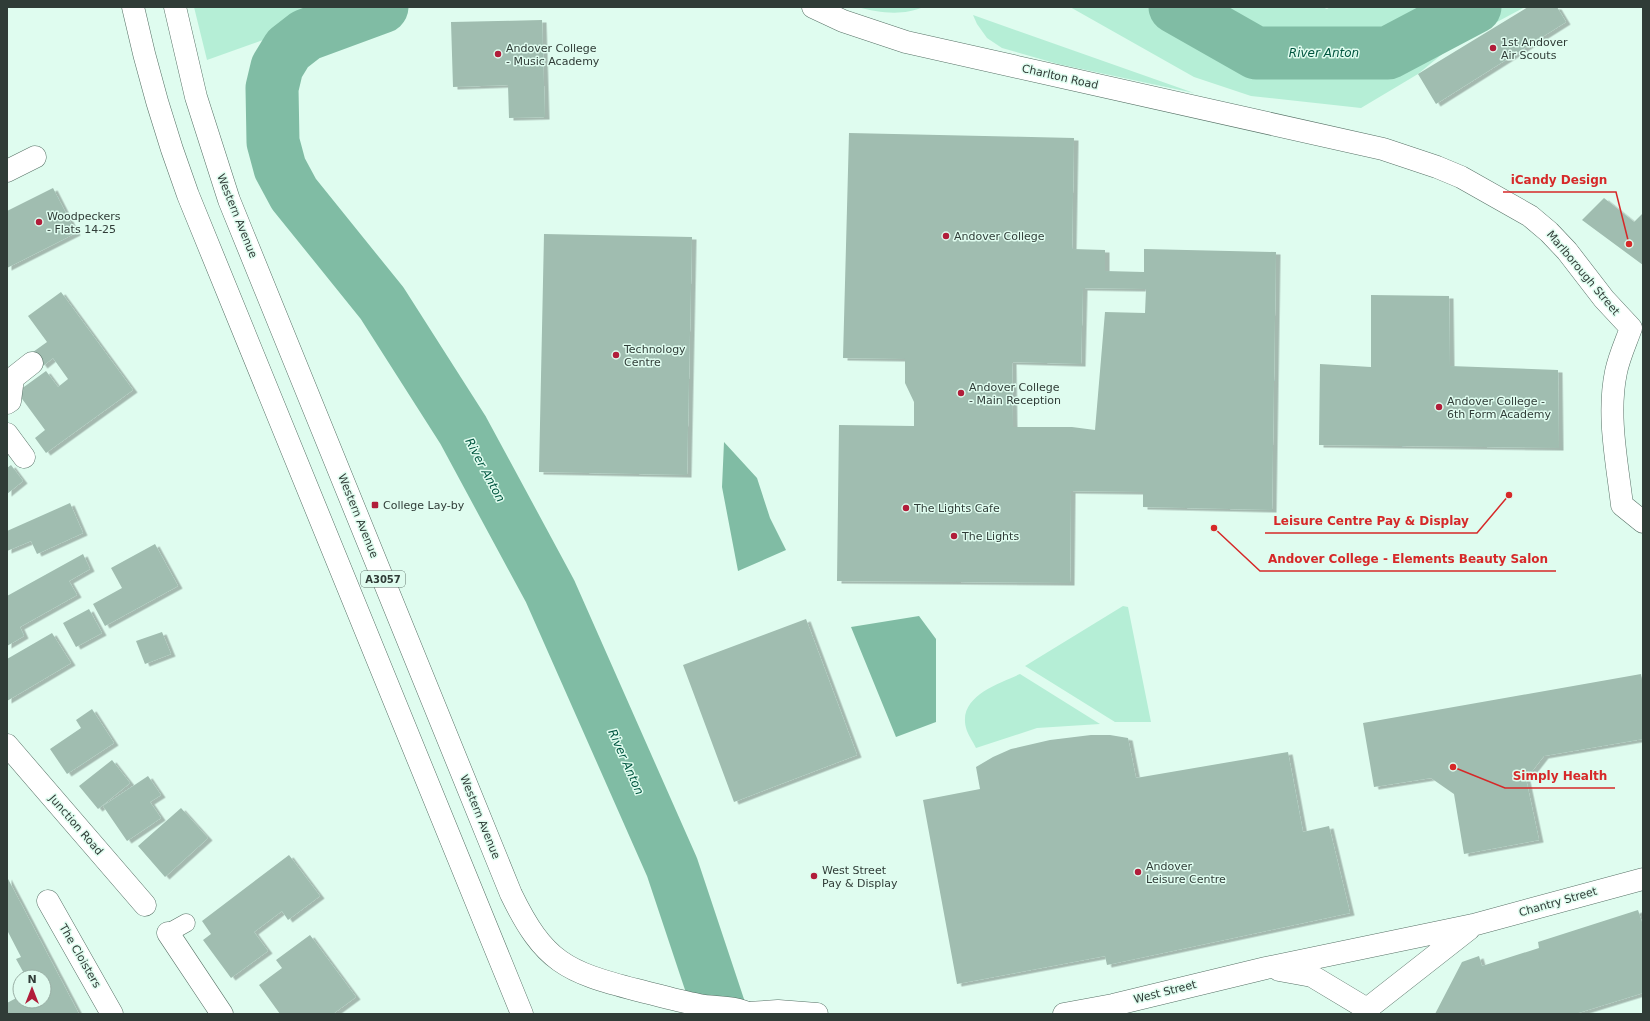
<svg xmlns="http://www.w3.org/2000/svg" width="1650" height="1021" viewBox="0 0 1650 1021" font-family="'DejaVu Sans',sans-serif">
	<defs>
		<filter id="shadow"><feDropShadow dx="4.5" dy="2.5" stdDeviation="0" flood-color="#0004"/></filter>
	</defs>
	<rect width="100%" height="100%" fill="#dffcef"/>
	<path fill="#b5eed6" d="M 194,7 L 355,7 L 207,60 Z
		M 858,7 L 923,7 C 904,16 878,13 858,7 Z
		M 1070,7 L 1322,7 L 1327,9 L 1330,7 L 1525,7 L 1452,46 L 1418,74 L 1361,108 L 1251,96 L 1194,77 Z
		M 973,15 L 1194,93 L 1058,64 L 1002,48 L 987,38 L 977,24 Z
		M 1123,606 L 1128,607 L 1151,722 L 1115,722 L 1025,666 Z
		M 1020,674 L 1100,724 L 1037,728 L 976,748 C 973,742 969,736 967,731 C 955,697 998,684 1020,674 Z"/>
	<path fill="#80bca4" d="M 724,442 L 757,478 L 770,518 L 786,550 L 738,571 L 722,487 Z
		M 919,616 L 936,639 L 936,722 L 896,737 L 851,627 Z"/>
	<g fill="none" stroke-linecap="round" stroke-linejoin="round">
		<path stroke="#80bca4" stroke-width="53" d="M 382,7 L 306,35 L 288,49 L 277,67 L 272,88 L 273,142 L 280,168 L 294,194 L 382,303 L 463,430 L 550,591 L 672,867 L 721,1014
			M 1175,7 L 1256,53 L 1388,53 L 1475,7"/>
	</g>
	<path fill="#a0bdb0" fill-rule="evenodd" filter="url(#shadow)" d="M 1528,7 L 1557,7 L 1566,22 L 1436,104 L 1418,74 Z
		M 542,20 L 545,117 L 509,118 L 508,85 L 453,87 L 451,22 Z
		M 849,133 L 1074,138 L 1072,249 L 1105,250 L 1105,271 L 1144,272 L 1144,249 L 1276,252 L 1272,510 L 1143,507 L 1143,492 L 1071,491 L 1070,583 L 837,581 L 839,425 L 914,426 L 914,402 L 905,383 L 905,359 L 843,358 ZM 1083,288 L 1146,289 L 1145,313 L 1105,312 L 1095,430 L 1072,427 L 1013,427 L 1012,362 L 1081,364 Z
		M 53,188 L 76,233 L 7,268 L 7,211 Z
		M 1604,198 L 1634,222 L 1643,213 L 1643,265 L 1582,220 Z
		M 544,234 L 692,237 L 687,475 L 539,472 Z
		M 61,292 L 133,390 L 46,453 L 35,438 L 45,430 L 17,392 L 46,371 L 58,387 L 68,379 L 53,358 L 43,366 L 33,352 L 47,342 L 28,316 Z
		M 1371,295 L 1449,296 L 1450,366 L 1558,370 L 1559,448 L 1319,445 L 1320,364 L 1371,367 Z
		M 11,465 L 23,481 L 7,494 L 7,468 Z
		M 70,503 L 83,533 L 37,554 L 31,541 L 7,551 L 7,531 Z
		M 155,544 L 178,586 L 105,626 L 93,604 L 122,588 L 111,568 Z
		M 83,554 L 90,569 L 69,581 L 77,595 L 20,627 L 24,636 L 7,646 L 7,596 Z
		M 89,609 L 102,633 L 76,647 L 63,623 Z
		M 806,619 L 857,755 L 734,802 L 683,665 Z
		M 162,632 L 171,654 L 145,664 L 136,641 Z
		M 52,633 L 71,663 L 7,701 L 7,659 Z
		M 1641,674 L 1643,686 L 1643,739 L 1544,756 L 1526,779 L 1539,840 L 1464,854 L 1454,794 L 1431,778 L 1374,787 L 1363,723 Z
		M 92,709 L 114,743 L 67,774 L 50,749 L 81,728 L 76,720 Z
		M 1091,735 L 1110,735 L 1128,738 L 1136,778 L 1288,752 L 1303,832 L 1329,826 L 1350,913 L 1107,965 L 1105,956 L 957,984 L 923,800 L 980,789 L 976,767 L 993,757 L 1011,749 L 1050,740 Z
		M 112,760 L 130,783 L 98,809 L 79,786 Z
		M 148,776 L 161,795 L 150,802 L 161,818 L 127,841 L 103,806 Z
		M 181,808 L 208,838 L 165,877 L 138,846 Z
		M 289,855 L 320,896 L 288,920 L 282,911 L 254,932 L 268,951 L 231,978 L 203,940 L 211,934 L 202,921 Z
		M 7,877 L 79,1014 L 7,1014 L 7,1003 L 20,996 L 20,1001 L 44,1001 L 44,977 L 26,977 L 16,959 L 21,957 L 7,930 Z
		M 1638,910 L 1643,925 L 1643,993 L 1575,1014 L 1435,1014 L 1462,962 L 1479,956 L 1482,966 L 1539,948 L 1538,942 Z
		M 310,935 L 356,997 L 333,1014 L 280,1014 L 259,985 L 282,968 L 276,960 Z"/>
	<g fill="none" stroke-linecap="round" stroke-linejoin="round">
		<defs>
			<path id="lane" d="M 168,933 L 186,923"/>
			<path id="street" d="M 813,7 L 843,21 L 906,42 L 1383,149 L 1437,167 L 1461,177 L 1530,216 L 1549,232 L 1567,251 L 1604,299 L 1631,328
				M 7,171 L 35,157
				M 1631,328 C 1626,342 1619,357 1616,372 C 1607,415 1617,462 1622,505 L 1643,522
				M 7,403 L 10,401 L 13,378 L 32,363
				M 7,434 L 24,457
				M 7,745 L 145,905
				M 48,901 L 112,1014
				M 168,933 L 222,1014
				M 1279,970 L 1312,976 L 1367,1009 L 1368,1014
				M 1367,1009 L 1469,929
				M 747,1013 L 778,1011 L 817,1014
				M 1064,1014 L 1113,1005 L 1266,968 L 1473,925 L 1643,879"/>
			<path id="primary" d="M 133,7 C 147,71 165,133 188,195 L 522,1014
				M 175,7 L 196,97 L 229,200 L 511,894 C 544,962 566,972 637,990 C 657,995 678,1001 699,1005 C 714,1008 736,1006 749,1014"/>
		</defs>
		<use href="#lane" stroke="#577166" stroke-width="19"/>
		<use href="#street" stroke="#577166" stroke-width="23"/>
		<use href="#primary" stroke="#577166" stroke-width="23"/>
		<use href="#lane" stroke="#fff" stroke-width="18"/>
		<use href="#street" stroke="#fff" stroke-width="22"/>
		<use href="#primary" stroke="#fff" stroke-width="22"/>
	</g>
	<g fill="#b11d3a" stroke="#dffcef" stroke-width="1.5">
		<circle cx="1493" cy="48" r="4"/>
		<circle cx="498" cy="54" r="4"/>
		<circle cx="39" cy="222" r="4"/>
		<circle cx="946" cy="236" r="4"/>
		<circle cx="616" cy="355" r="4"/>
		<circle cx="961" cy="393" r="4"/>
		<circle cx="1439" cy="407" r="4"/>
		<rect x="371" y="501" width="8" height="8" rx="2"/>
		<circle cx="906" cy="508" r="4"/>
		<circle cx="954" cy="536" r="4"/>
		<circle cx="1138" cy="872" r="4"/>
		<circle cx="814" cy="876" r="4"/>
	</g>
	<g text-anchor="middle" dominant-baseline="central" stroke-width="3" stroke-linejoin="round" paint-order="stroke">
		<rect fill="#dffcef" stroke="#64766e" stroke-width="1" x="361" y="571" width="44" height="16" rx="3"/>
		<g font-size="10" font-weight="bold" fill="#303c37">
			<text x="383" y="579">A3057</text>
		</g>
		<g font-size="11" fill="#303c37" stroke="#dffcef" text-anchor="start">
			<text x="1501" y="42">1st Andover<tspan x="1501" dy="13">Air Scouts</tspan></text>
			<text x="506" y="48">Andover College<tspan x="506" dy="13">- Music Academy</tspan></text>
			<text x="47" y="216">Woodpeckers<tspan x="47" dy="13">- Flats 14-25</tspan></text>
			<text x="954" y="236">Andover College</text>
			<text x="624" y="349">Technology<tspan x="624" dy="13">Centre</tspan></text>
			<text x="969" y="387">Andover College<tspan x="969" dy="13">- Main Reception</tspan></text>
			<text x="1447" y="401">Andover College -<tspan x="1447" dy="13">6th Form Academy</tspan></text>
			<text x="383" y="505">College Lay-by</text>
			<text x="914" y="508">The Lights Cafe</text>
			<text x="962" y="536">The Lights</text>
			<text x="1146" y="866">Andover<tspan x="1146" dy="13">Leisure Centre</tspan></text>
			<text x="822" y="870">West Street<tspan x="822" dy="13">Pay &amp; Display</tspan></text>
		</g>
		<g font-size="11" fill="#303c37" stroke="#dffcef">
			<text transform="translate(1060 77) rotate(13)">Charlton Road</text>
			<text transform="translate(237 216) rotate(68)">Western Avenue</text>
			<text transform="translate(1583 273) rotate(50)">Marlborough Street</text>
			<text transform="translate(358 516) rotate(68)">Western Avenue</text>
			<text transform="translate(480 817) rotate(68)">Western Avenue</text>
			<text transform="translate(76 825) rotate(49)">Junction Road</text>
			<text transform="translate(1558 902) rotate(-16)">Chantry Street</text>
			<text transform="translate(80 956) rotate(60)">The Cloisters</text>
			<text transform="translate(1165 992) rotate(-14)">West Street</text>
		</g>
		<g font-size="12" font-style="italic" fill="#00553f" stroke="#dffcef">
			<text x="1324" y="53">River Anton</text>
			<text transform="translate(485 470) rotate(62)">River Anton</text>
			<text transform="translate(626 762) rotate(66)">River Anton</text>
		</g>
	</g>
	<path fill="none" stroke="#d62828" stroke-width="1.5" d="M1629 244L1616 192H1503M1509 495L1477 533H1265M1214 528L1260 571H1556M1453 767L1505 788H1615"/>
	<g fill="#d62828" stroke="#dffcef" stroke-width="1.5">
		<circle cx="1629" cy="244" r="4"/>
		<circle cx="1509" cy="495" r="4"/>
		<circle cx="1214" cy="528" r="4"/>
		<circle cx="1453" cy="767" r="4"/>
	</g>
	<g font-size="12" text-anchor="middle" font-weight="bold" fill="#d62828" stroke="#dffcef" stroke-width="3" stroke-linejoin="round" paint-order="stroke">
		<text x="1559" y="184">iCandy Design</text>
		<text x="1371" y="525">Leisure Centre Pay &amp; Display</text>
		<text x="1408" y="563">Andover College - Elements Beauty Salon</text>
		<text x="1560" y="780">Simply Health</text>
	</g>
	<rect width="1650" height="1021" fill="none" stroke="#303c37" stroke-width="16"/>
	<g transform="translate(32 989)"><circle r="19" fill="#dffcef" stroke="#99afa5"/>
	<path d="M0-3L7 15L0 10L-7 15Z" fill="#b11d3a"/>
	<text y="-6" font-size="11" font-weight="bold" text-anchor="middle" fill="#303c37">N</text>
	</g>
</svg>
